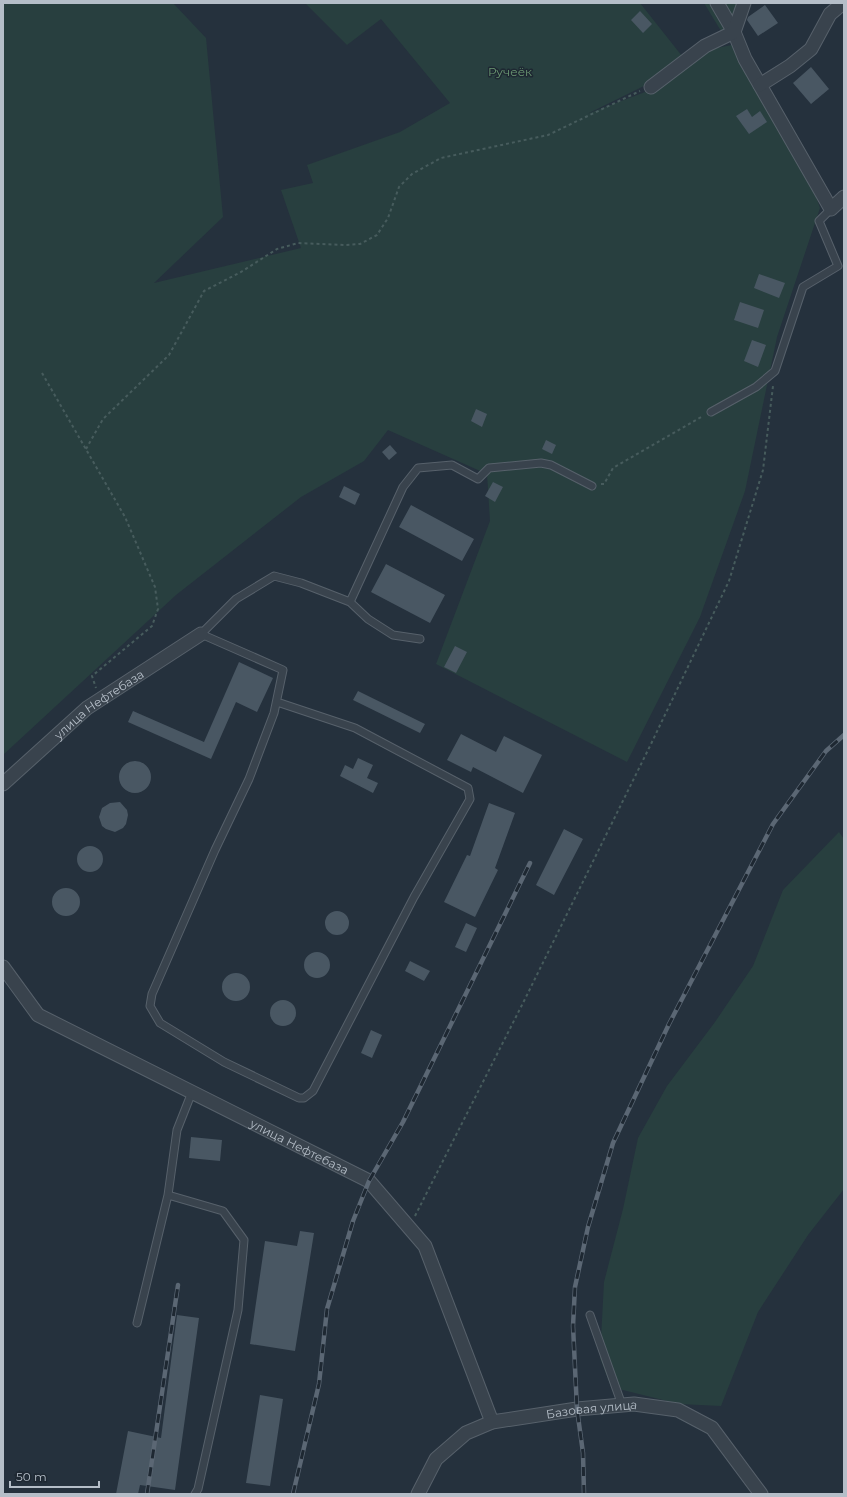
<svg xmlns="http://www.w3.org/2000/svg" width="847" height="1497" viewBox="0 0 847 1497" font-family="Montserrat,sans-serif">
	<rect width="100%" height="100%" fill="#25313d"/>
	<path fill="#283f3f" d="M 3,3 L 173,3 L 206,38 L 223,217 L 154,283 L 301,248 L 281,190 L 313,183 L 307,165 L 400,132 L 450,103 L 381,19 L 347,45 L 305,3 L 640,3 L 682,56 L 648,84 L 587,114 L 653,89 L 706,50 L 732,45 L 813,188 L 820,208 L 777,337 L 745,491 L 700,617 L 627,762 L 436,664 L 490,521 L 487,474 L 388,430 L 364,461 L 301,497 L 176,595 L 3,755 Z
		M 704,3 L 740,3 L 733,23 L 721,31 Z
		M 839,832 L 844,839 L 844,1189 L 808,1235 L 758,1312 L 721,1406 L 679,1404 L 611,1387 L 600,1358 L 604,1282 L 623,1209 L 638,1138 L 667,1086 L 715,1022 L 753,966 L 783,890 Z"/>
	<path fill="#495763" d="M 765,5 L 778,23 L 758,36 L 747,20 L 748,17 Z
		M 640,11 L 652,24 L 643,33 L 631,20 Z
		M 811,67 L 829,89 L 811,104 L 793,83 Z
		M 747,109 L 752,117 L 760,111 L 767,122 L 749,134 L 736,116 Z
		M 759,274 L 785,283 L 779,298 L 754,288 Z
		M 740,302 L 764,310 L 758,328 L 734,320 Z
		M 752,340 L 766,345 L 758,367 L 744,361 Z
		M 476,409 L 487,414 L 482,427 L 471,421 Z
		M 546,440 L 556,445 L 552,454 L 542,449 Z
		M 390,445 L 397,453 L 389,460 L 382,452 Z
		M 493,482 L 503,487 L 495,502 L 485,496 Z
		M 344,486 L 360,494 L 355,505 L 339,497 Z
		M 411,505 L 474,539 L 462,561 L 399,527 Z
		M 386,564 L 445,595 L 430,623 L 371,592 Z
		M 455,646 L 467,652 L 456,673 L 444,667 Z
		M 239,662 L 273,678 L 257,712 L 236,702 L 211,759 L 128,722 L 133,711 L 204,742 Z
		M 358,691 L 425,724 L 420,733 L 353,700 Z
		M 461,734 L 496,752 L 504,736 L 542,755 L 523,793 L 473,767 L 471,772 L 447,760 Z
		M 358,758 L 373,765 L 367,778 L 378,783 L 373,793 L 340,776 L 345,765 L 353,769 Z
		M119 777a16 16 0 1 1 32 0a16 16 0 1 1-32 0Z
		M 120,802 L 127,810 L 128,815 L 126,824 L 123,828 L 115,832 L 106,829 L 102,826 L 99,817 L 102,808 L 110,803 Z
		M 489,803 L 515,813 L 495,868 L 498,870 L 475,917 L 444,902 L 467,855 L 470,856 Z
		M 564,829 L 583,839 L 554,895 L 536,885 Z
		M77 859a13 13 0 1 1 26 0a13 13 0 1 1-26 0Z
		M52 902a14 14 0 1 1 28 0a14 14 0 1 1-28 0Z
		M325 923a12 12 0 1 1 24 0a12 12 0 1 1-24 0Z
		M 466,923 L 477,928 L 466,952 L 455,947 Z
		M304 965a13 13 0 1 1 26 0a13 13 0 1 1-26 0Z
		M 410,961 L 430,971 L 424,981 L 405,971 Z
		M222 987a14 14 0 1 1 28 0a14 14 0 1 1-28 0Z
		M270 1013a13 13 0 1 1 26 0a13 13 0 1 1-26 0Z
		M 371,1030 L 382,1035 L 372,1058 L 361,1053 Z
		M 191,1137 L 222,1140 L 220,1161 L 189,1158 Z
		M 300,1231 L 314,1233 L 295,1351 L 250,1344 L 265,1241 L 297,1246 Z
		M 177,1315 L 199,1318 L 175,1490 L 140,1485 L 138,1494 L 116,1494 L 128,1431 L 161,1438 Z
		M 260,1395 L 283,1399 L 270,1486 L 246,1483 Z"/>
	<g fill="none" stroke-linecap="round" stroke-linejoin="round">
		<defs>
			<path id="service" d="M 711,412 L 756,387 L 775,371 L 803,287 L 838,266 L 819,221 L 831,209
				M 350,602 L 368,619 L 393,635 L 420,639
				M 277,702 L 355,728 L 468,788 L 470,799 L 414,897 L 313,1091 L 304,1098 L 299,1098 L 224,1062 L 160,1023 L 150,1006 L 152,994 L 215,850 L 249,779 L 274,713 L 283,670 L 201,634 L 236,599 L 274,576 L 301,583 L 350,602 L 403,487 L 418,468 L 452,465 L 478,479 L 489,468 L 541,463 L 551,465 L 592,486
				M 168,1195 L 177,1130 L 192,1092
				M 590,1315 L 622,1405
				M 137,1323 L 168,1195 L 223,1211 L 244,1240 L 238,1310 L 198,1489 L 195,1494"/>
			<g id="minor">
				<path d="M 717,3 L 734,32 L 745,59 L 831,209 L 844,197"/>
				<path d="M 760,85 L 790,66 L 811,49 L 830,14 L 843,3"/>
				<path d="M 651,87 L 705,46 L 734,32 L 744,3"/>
				<path id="s1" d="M 3,784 L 87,708 L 201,634"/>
				<path id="s2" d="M 3,967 L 38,1015 L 369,1181 L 425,1246 L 492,1422"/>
				<path id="s3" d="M 418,1494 L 436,1459 L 466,1433 L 492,1422 L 577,1409 L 634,1404 L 678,1410 L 712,1428 L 761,1494"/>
			</g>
		</defs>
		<use href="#service" stroke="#57616b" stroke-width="9"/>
		<use href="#minor" stroke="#57616b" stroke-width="15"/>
		<path stroke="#475c5d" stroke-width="2" stroke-dasharray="3 3" stroke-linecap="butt" d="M 42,373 L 125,517 L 155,587 L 158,609 L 152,626 L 92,676 L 96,688
			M 86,449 L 103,419 L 169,355 L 204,291 L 241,272 L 277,249 L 298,243 L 345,245 L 360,244 L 377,235 L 388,218 L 399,187 L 412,174 L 441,158 L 548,135 L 640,91
			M 601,484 L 604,484 L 613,468 L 703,416
			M 415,1216 L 524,1001 L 651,744 L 729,581 L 763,470 L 773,386"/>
		<use href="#service" stroke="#39434d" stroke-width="7"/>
		<use href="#minor" stroke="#39434d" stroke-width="13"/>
		<defs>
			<path id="rail" d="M 147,1494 L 178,1285
				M 293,1494 L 319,1384 L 327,1309 L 353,1221 L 369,1181 L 403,1122 L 530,863
				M 584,1494 L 583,1453 L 577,1409 L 573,1326 L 575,1287 L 588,1227 L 613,1143 L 669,1024 L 773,824 L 826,751 L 844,735"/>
		</defs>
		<use href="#rail" stroke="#5b6774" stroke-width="4.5"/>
		<use href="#rail" stroke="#1e2832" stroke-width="3" stroke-dasharray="9" stroke-linecap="butt"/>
	</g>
	<g text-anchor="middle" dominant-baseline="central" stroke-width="3" stroke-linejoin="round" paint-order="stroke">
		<g font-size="12" fill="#6c9973" stroke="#1e2832">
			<text x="510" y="71">Ручеёк</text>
		</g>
		<g font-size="12" fill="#b5bec8" stroke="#1e2832">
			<text stroke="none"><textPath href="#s1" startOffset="125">улица Нефтебаза</textPath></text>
			<text stroke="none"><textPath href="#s2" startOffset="352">улица Нефтебаза</textPath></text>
			<text stroke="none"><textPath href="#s3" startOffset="208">Базовая улица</textPath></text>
		</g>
	</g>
	<rect width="847" height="1497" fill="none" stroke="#b5bec8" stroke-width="8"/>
	<path d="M10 1481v6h89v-6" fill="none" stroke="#b5bec8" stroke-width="2"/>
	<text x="16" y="1481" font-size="12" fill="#b5bec8" stroke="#1e2832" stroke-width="3" paint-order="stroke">50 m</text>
</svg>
